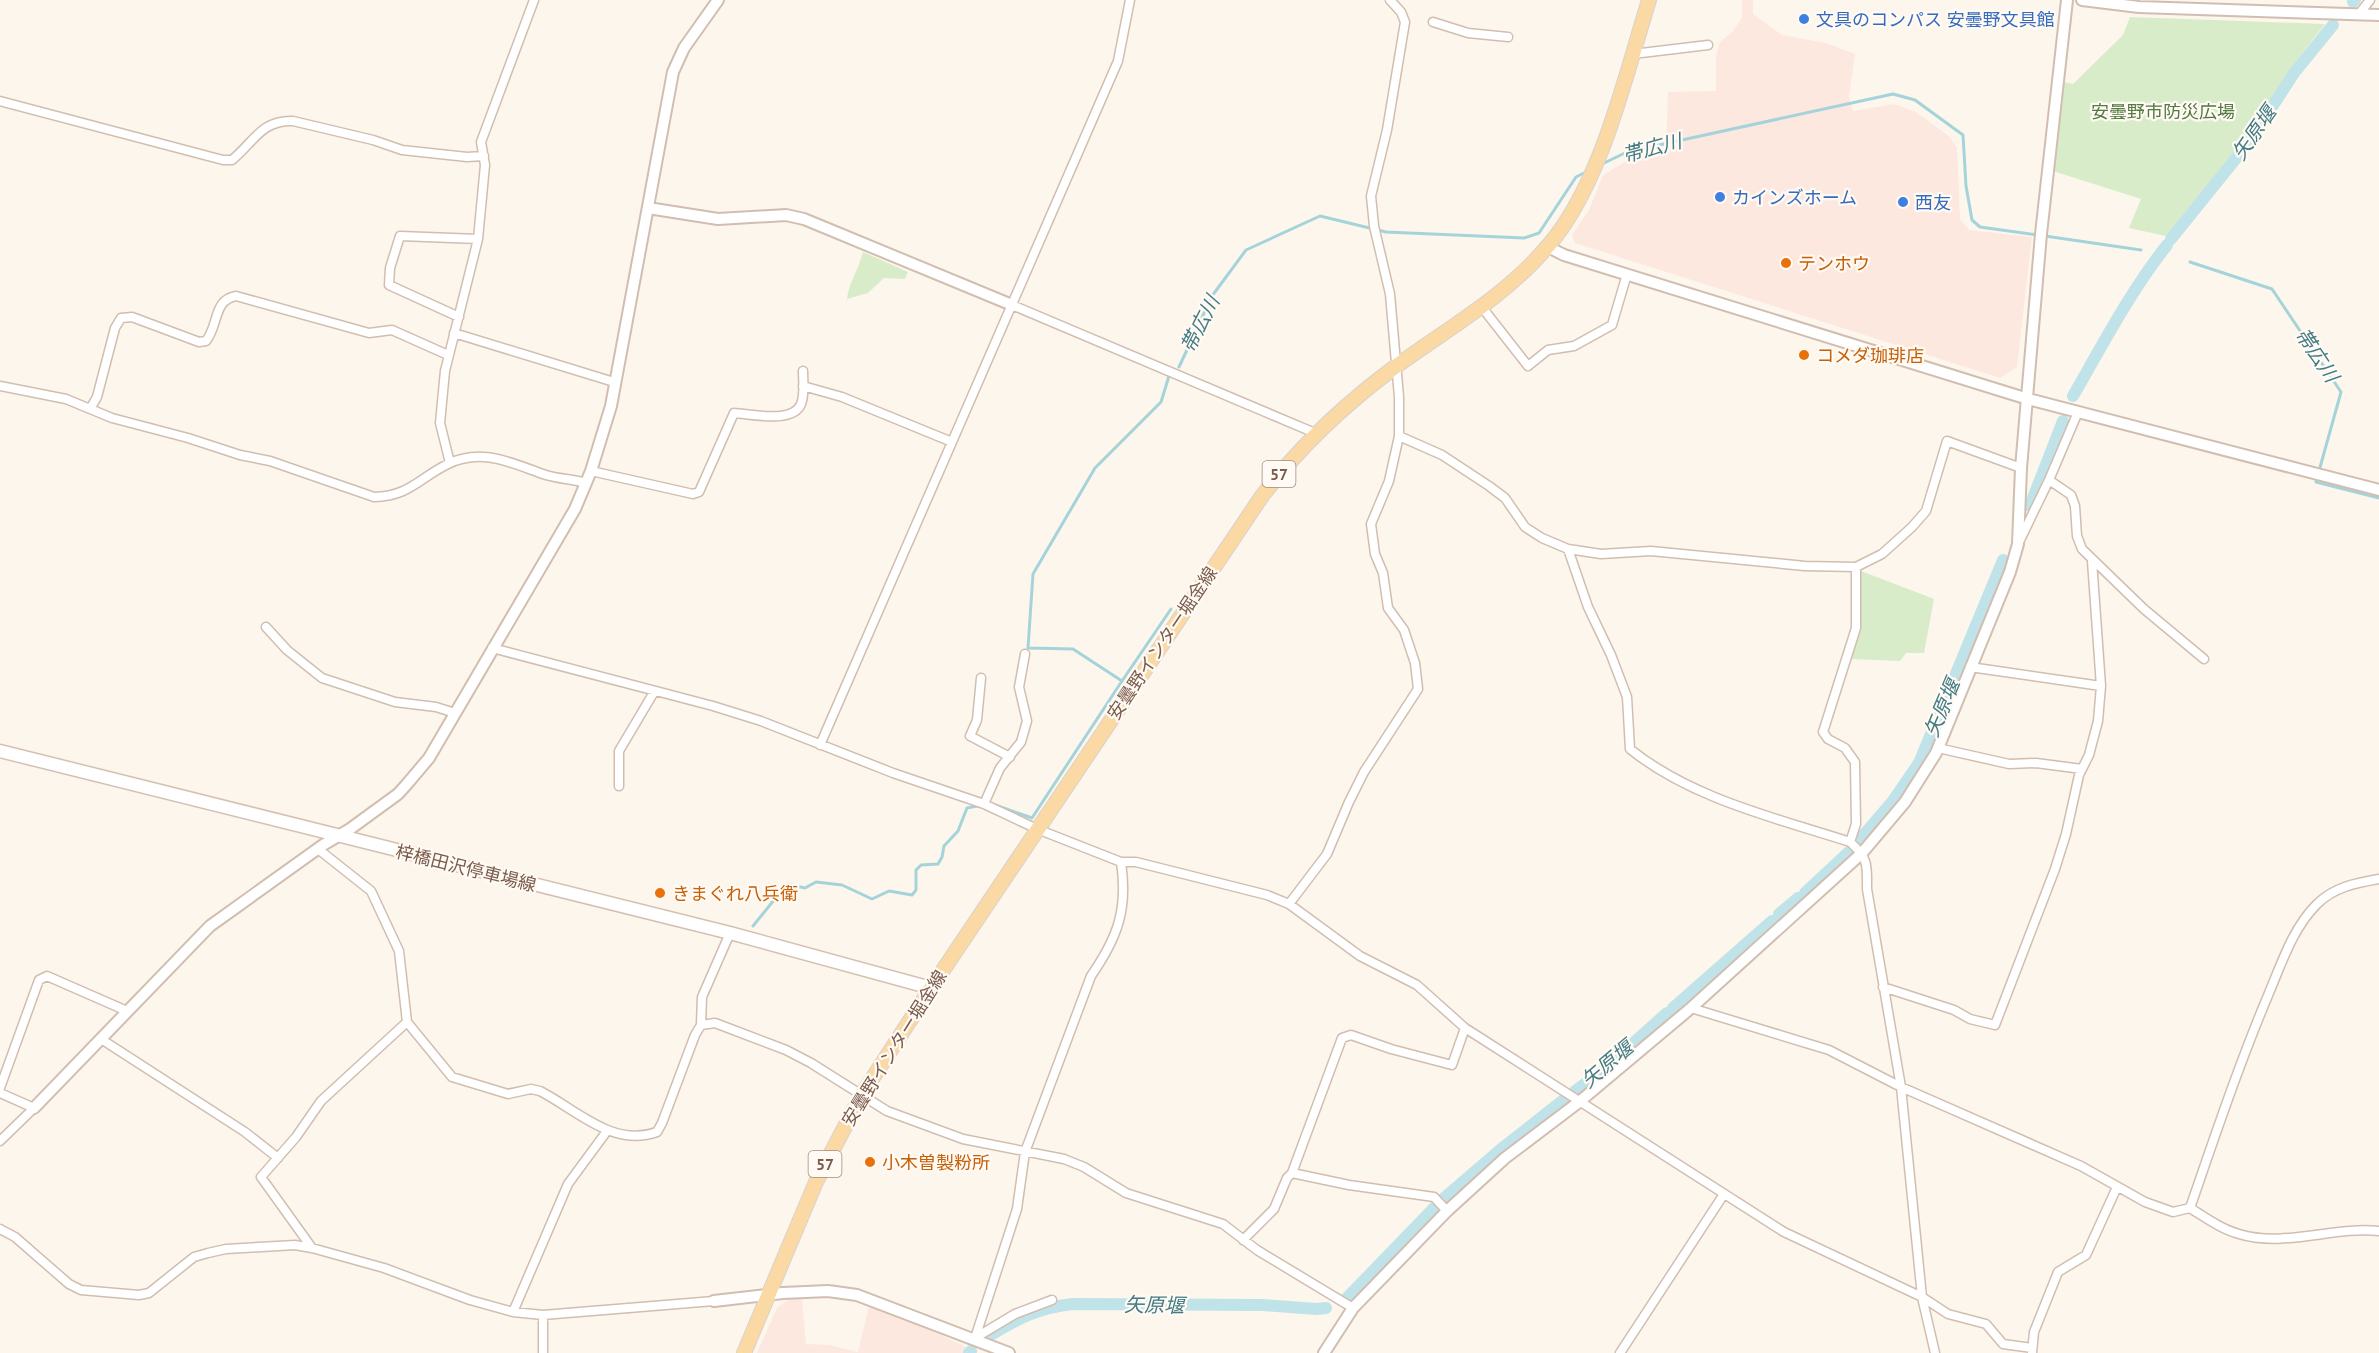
<svg xmlns="http://www.w3.org/2000/svg" width="2379" height="1353" viewBox="0 0 2379 1353" font-family="'PT Sans','Noto Sans JP',sans-serif">
	<rect width="100%" height="100%" fill="#fdf6ec"/>
	<path fill="#fde8e0" d="M 1742,0 L 1753,0 L 1753,14 L 1782,35 L 1826,43 L 1855,54 L 1849,97 L 1853,111 L 1894,104 L 1916,112 L 1949,136 L 1957,148 L 1960,219 L 1969,230 L 2032,237 L 2017,367 L 2000,378 L 1575,243 L 1572,235 L 1589,210 L 1603,175 L 1635,156 L 1666,148 L 1668,92 L 1716,91 L 1716,56 L 1720,42 L 1732,32 L 1742,18 Z
		M 802,1298 L 806,1344 L 829,1345 L 858,1352 L 869,1306 L 924,1327 L 970,1349 L 966,1353 L 757,1353 L 777,1308 L 788,1300 Z"/>
	<path fill="#d8ecc9" d="M 2130,17 L 2325,24 L 2292,66 L 2243,142 L 2166,236 L 2129,228 L 2141,199 L 2053,171 L 2063,82 L 2073,84 L 2123,35 Z
		M 863,252 L 908,272 L 905,279 L 884,278 L 868,293 L 847,299 C 849,282 859,269 863,252 Z
		M 1861,571 L 1934,599 L 1924,653 L 1906,653 L 1900,661 L 1851,659 L 1860,629 Z"/>
	<g fill="none" stroke-linecap="round" stroke-linejoin="round">
		<path stroke="#a5d3da" stroke-width="3" d="M 1600,165 L 1627,152 L 1893,94 L 1915,100 L 1963,135 L 1966,186 L 1972,220 L 1980,227 L 2038,235
			M 2045,236 L 2141,250
			M 2190,262 L 2272,289 L 2341,392 L 2319,471
			M 1179,367 L 1212,296 L 1246,250 L 1320,216 L 1386,232 L 1524,238 L 1539,233 L 1576,177 L 1586,172
			M 2317,477 L 2316,482 L 2379,498
			M 1122,681 L 1171,609
			M 995,805 L 1032,818 L 1122,681 L 1073,649 L 1028,648 L 1033,574 L 1095,468 L 1161,402 L 1169,376
			M 753,926 L 787,884 L 805,888 L 816,882 L 842,885 L 872,899 L 889,891 L 912,895 L 916,890 L 916,870 L 921,865 L 938,864 L 942,857 L 944,846 L 958,831 L 967,808 L 977,806"/>
		<path stroke="#bfe3e8" stroke-width="12" d="M 2353,2 L 2355,0
			M 2171,239 L 2250,141 L 2294,73 L 2333,25
			M 2073,396 C 2103,344 2130,292 2167,245
			M 2030,506 L 2063,421
			M 1857,843 L 1893,801 L 1919,763 L 2003,560
			M 1805,893 L 1849,852
			M 1779,914 L 1798,898
			M 1673,1008 L 1772,921
			M 1575,1091 L 1601,1072 L 1667,1013
			M 1443,1199 L 1500,1150 L 1566,1098
			M 1346,1299 L 1436,1206
			M 989,1336 C 1016,1319 1041,1307 1073,1304 L 1263,1305 L 1316,1309 L 1326,1308
			M 969,1353 L 971,1351"/>
		<defs>
			<path id="minor" d="M 2359,14 L 2370,0
				M 1433,22 L 1468,33 L 1508,37
				M 1633,54 L 1708,45
				M 0,101 L 223,160 L 232,160 C 254,142 261,120 293,121 L 373,140 L 402,150 L 467,157 L 484,156
				M 1012,305 L 1315,433
				M 1481,306 L 1528,366 L 1548,350 L 1574,346 L 1612,325 L 1627,274
				M 459,317 L 389,285 L 390,268 L 400,236 L 478,239
				M 454,333 L 614,382
				M 0,386 L 66,399 L 112,418 L 188,438 L 240,455 L 270,461 L 374,497 C 410,496 419,478 448,464 C 483,447 513,464 546,475 C 559,479 573,479 586,483
				M 803,386 L 842,397 L 952,442
				M 90,409 L 97,397 L 115,328 L 121,318 L 132,317 L 199,342 L 206,341 C 219,325 213,300 236,296 L 369,333 L 392,330 L 448,355
				M 2078,412 L 2049,480 L 2071,495 L 2075,506 L 2077,536 L 2082,549 L 2144,609 L 2204,659
				M 1399,436 L 1442,455 L 1489,486 L 1505,498 L 1525,527 L 1542,538 L 1568,549 L 1601,554 L 1651,551 L 1805,566 L 1856,567 L 1882,554 L 1912,527 L 1926,511 L 1947,441 L 2021,468
				M 450,463 L 440,423 L 445,371 L 478,239 L 485,165 L 481,142 L 534,0
				M 591,471 L 693,494 L 699,492 L 734,413 C 751,414 793,424 801,404 C 805,395 803,380 803,371
				M 2019,542 L 2049,480
				M 1568,549 L 1588,607 L 1611,655 L 1627,697 L 1630,749 C 1692,799 1776,818 1850,842 C 1869,859 1867,865 1867,889 L 1901,1087 L 1922,1297 L 1935,1353
				M 266,627 L 287,650 L 322,678 L 395,702 L 436,707 L 455,713
				M 492,648 L 713,706 L 761,721 L 893,773 L 984,804 L 1037,829 L 1121,862 L 1136,862 L 1267,895 L 1289,904 L 1360,956 L 1417,985 L 1465,1028 L 1784,1232 L 1922,1297 L 1948,1314 L 1986,1324 L 2003,1344 L 2032,1348
				M 1970,667 L 2101,686
				M 981,678 L 977,720 L 970,736 L 1010,757
				M 820,745 L 1118,61 L 1130,0
				M 1938,748 L 2009,764 L 2036,763 L 2082,769
				M 619,786 L 619,751 L 654,692
				M 984,804 L 1000,768 L 1021,742 L 1027,721 L 1019,687 L 1025,654
				M 1850,842 L 1856,824 L 1855,762 L 1845,748 L 1828,739 L 1823,732 L 1856,628 L 1856,567
				M 318,849 L 371,891 L 399,951 L 407,1022 L 452,1077 L 508,1094 L 531,1089 L 540,1091 C 577,1110 613,1148 657,1132 L 662,1123 L 695,1035 L 701,1025 L 702,997 L 730,933
				M 1289,904 L 1327,854 L 1349,802 L 1364,772 L 1418,689 L 1415,663 L 1404,630 L 1388,608 L 1383,573 L 1375,554 L 1371,524 L 1389,481 L 1399,436 L 1399,397 L 1390,294 L 1374,226 L 1371,196 L 1387,130 L 1405,22 L 1401,12 L 1390,0
				M 1883,987 L 1954,1010 L 1970,1019 L 1995,1025 L 2055,869 L 2066,834 L 2079,775 L 2089,755 L 2098,721 L 2101,686 L 2092,561
				M 1691,1008 L 1829,1050 L 1901,1087 L 2081,1166 L 2145,1202 L 2173,1212 L 2190,1208 C 2206,1218 2221,1229 2239,1234 C 2284,1248 2334,1226 2379,1231
				M 701,1025 L 715,1023 L 786,1050 L 811,1063 L 887,1111 L 963,1139 L 1064,1159 L 1084,1167 L 1126,1193 L 1223,1224 L 1257,1250 L 1353,1308
				M 101,1039 L 245,1132 L 278,1158
				M 0,1088 L 39,980 L 47,976 L 127,1011
				M 0,1093 L 34,1108 L 0,1141
				M 1292,1173 L 1349,1185 L 1434,1197 L 1447,1211
				M 2190,1208 C 2215,1136 2239,1064 2269,993 C 2282,962 2293,928 2317,904 C 2334,887 2356,883 2379,879
				M 0,1229 L 15,1237 L 69,1284 L 81,1290 L 139,1295 L 149,1293 L 194,1257 L 208,1253 L 226,1249 L 295,1245 L 312,1248 L 384,1268 L 470,1300 L 513,1312 L 543,1315 L 714,1301
				M 1243,1240 L 1274,1209 L 1287,1178 L 1292,1173 L 1342,1038 L 1351,1035 L 1391,1049 L 1452,1065 L 1465,1028
				M 312,1248 L 261,1177 L 296,1137 L 321,1101 L 407,1022
				M 513,1312 L 568,1184 L 607,1131
				M 975,1338 L 1017,1209 L 1025,1152 L 1091,976 C 1118,937 1128,909 1121,862
				M 975,1338 L 1015,1314 L 1052,1300
				M 543,1353 L 543,1315
				M 1620,1353 L 1724,1194
				M 2032,1353 L 2034,1332 L 2058,1272 L 2086,1255 L 2117,1187"/>
			<path id="tertiary" d="M 2082,0 L 2139,7 L 2379,15
				M 648,208 L 718,219 L 786,215 L 804,219 L 1012,305
				M 1548,247 L 1564,255 L 2028,399 L 2379,490
				M 34,1108 L 210,926 L 323,845 L 350,829 L 398,794 L 407,784 L 429,758 L 558,538 L 575,509 L 591,471 L 611,406 L 673,72 L 684,48 L 718,0
				M 714,1301 L 783,1293 L 828,1291 L 857,1295 L 1009,1353
				M 1324,1353 L 1353,1308 L 1447,1211 L 1505,1158 L 1579,1102 L 1691,1008 L 1862,853 L 1905,802 L 1936,753 L 2010,572 L 2018,544 L 2021,468 L 2041,234 L 2067,0"/>
			<path id="secondary" d="M 0,751 L 730,933 L 931,988"/>
			<path id="primary" d="M 744,1353 L 816,1182 L 861,1096 L 931,988 L 1262,496 C 1300,446 1344,405 1395,367 C 1447,329 1506,296 1548,246 C 1601,185 1625,77 1649,0"/>
		</defs>
		<use href="#minor" stroke="#d1beb0" stroke-width="11"/>
		<use href="#tertiary" stroke="#d1beb0" stroke-width="14"/>
		<use href="#secondary" stroke="#d6c0b0" stroke-width="15"/>
		<use href="#primary" stroke="#dad1cd" stroke-width="16"/>
		<use href="#minor" stroke="#fff" stroke-width="8"/>
		<use href="#tertiary" stroke="#fff" stroke-width="10"/>
		<use href="#secondary" stroke="#fff" stroke-width="12"/>
		<use href="#primary" stroke="#fbd9a5" stroke-width="14"/>
	</g>
	<g fill="#3f7fe0" stroke="#fffaf3" stroke-width="2">
		<circle cx="1804" cy="19" r="6"/>
		<circle cx="1720" cy="197" r="6"/>
		<circle cx="1903" cy="202" r="6"/>
	</g>
	<g fill="#e8710a" stroke="#fffaf3" stroke-width="2">
		<circle cx="1786" cy="263" r="6"/>
		<circle cx="1804" cy="355" r="6"/>
		<circle cx="660" cy="893" r="6"/>
		<circle cx="870" cy="1162" r="6"/>
	</g>
	<g text-anchor="middle" dominant-baseline="central" stroke-width="4.5" stroke-linejoin="round" paint-order="stroke">
		<g fill="#fffaf3" stroke="#a28b7f" stroke-width="1.5">
			<rect x="1262.5" y="461" width="33" height="26" rx="4.5"/>
			<rect x="808.5" y="1151" width="33" height="26" rx="4.5"/>
		</g>
		<g font-size="16" font-weight="bold" fill="#7a5c4d">
			<text x="1279" y="474">57</text>
			<text x="825" y="1164">57</text>
		</g>
		<g font-size="18" fill="#366cbe" stroke="#fffaf3" text-anchor="start">
			<text x="1816" y="19">文具のコンパス 安曇野文具館</text>
			<text x="1732" y="197">カインズホーム</text>
			<text x="1915" y="202">西友</text>
		</g>
		<g font-size="18" fill="#537a41" stroke="#fffaf3">
			<text x="2163" y="111">安曇野市防災広場</text>
		</g>
		<g font-size="18" fill="#c56008" stroke="#fffaf3" text-anchor="start">
			<text x="1798" y="263">テンホウ</text>
			<text x="1816" y="355">コメダ珈琲店</text>
			<text x="672" y="893">きまぐれ八兵衛</text>
			<text x="882" y="1162">小木曽製粉所</text>
		</g>
		<g font-size="18" fill="#7a5c4d" stroke="#fffaf3">
			<text transform="translate(1162 643) rotate(-56)">安曇野インター堀金線</text>
			<text transform="translate(466 868) rotate(14)">梓橋田沢停車場線</text>
			<text transform="translate(894 1048) rotate(-58)">安曇野インター堀金線</text>
		</g>
		<g font-size="20" font-style="italic" fill="#437c86" stroke="#fffaf3">
			<text transform="translate(2254 133) rotate(-55)">矢原堰</text>
			<text transform="translate(1652 148) rotate(-15)">帯広川</text>
			<text transform="translate(1200 324) rotate(-63)">帯広川</text>
			<text transform="translate(2317 355) rotate(56)">帯広川</text>
			<text transform="translate(1942 708) rotate(-67)">矢原堰</text>
			<text transform="translate(1607 1064) rotate(-40)">矢原堰</text>
			<text transform="translate(1154 1305) rotate(1)">矢原堰</text>
		</g>
	</g>
</svg>
